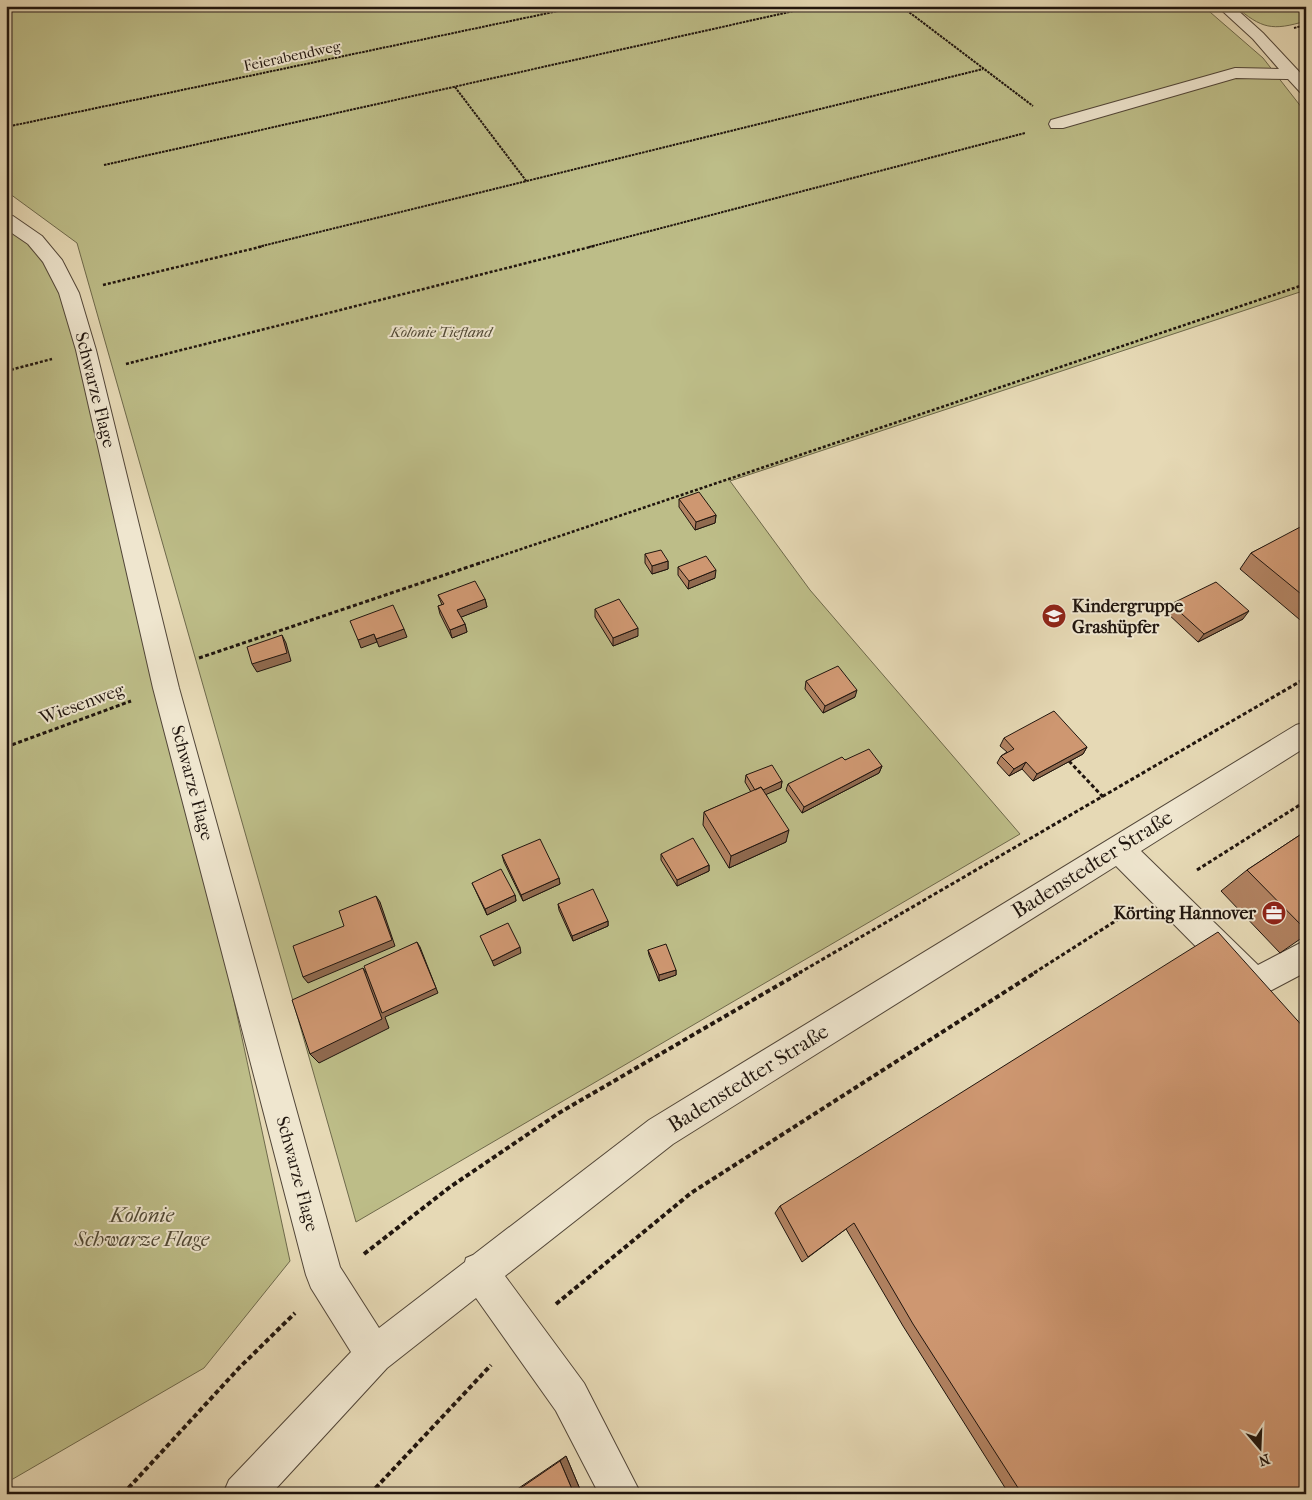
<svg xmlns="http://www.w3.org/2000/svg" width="1312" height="1500" viewBox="0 0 1312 1500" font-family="'IM FELL French Canon',serif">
	<rect width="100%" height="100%" fill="#e6d9b5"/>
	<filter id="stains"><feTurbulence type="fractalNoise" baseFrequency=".004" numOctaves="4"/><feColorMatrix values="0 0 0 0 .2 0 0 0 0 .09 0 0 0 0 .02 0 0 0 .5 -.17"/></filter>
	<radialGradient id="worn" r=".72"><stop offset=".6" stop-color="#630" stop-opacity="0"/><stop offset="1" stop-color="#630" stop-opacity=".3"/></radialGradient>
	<path fill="#bdbd88" stroke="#6e694b" d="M 6,6 L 1203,6 L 1263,58 L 1306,113 L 1306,290 L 730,481 L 810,590 L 1020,834 L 356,1222 L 77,243 L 6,191 Z
		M 1235,6 L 1306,6 L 1306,21 C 1272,31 1262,29 1235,6 Z
		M 6,220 L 35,240 L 69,293 L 163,671 L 290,1261 L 204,1368 L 6,1483 Z"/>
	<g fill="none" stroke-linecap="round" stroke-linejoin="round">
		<defs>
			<path id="minor" d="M 1217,6 L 1233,6 L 1263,33 L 1306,79 L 1306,94 L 1300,92 L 1288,79 L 1236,78 L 1063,128 L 1051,128 L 1049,124 L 1051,120 L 1235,68 L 1279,69 L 1253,39 Z
				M 6,215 L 13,216 L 42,236 L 62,260 L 79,293 L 96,350 L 179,688 L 340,1267 L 379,1328 L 465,1262 L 466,1258 L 473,1255 L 649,1120 L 1296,725 L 1306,722 L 1306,747 L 1141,851 L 1258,965 L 1306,940 L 1306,972 L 1255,999 L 1244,995 L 1116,866 L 673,1144 L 505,1276 L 584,1383 L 641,1494 L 599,1494 L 556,1411 L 476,1298 L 387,1368 L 271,1494 L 223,1494 L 229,1480 L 351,1352 L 311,1288 L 306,1275 L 153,688 L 76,350 L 59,293 L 43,262 L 28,244 L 6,229 Z"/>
		</defs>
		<use href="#minor" stroke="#524638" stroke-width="2"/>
		<path stroke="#20150e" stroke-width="2" stroke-dasharray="2.5 1" stroke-linecap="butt" d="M 901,6 L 1033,106
			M 1294,28 L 1306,25
			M 455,87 L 527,182
			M 6,127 L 582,6
			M 104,165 L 816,6
			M 258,247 L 983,69
			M 589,247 L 1025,133"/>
		<path stroke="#20150e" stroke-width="2.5" stroke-dasharray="3 2" stroke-linecap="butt" d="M 103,285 L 264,246
			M 126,364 L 594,246
			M 6,371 L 52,359
			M 477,564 L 1306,284"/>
		<path stroke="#20150e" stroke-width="3" stroke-dasharray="4 2.5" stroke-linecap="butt" d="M 199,658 L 480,563
			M 6,747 L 131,701
			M 1069,761 L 1103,797
			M 1197,870 L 1306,801
			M 799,973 L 1306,678
			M 1034,973 L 1128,913"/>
		<path stroke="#20150e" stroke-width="4" stroke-dasharray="5 3" stroke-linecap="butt" d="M 364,1254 L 450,1187 L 559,1113 L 801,972
			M 556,1304 L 691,1193 L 1036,972
			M 123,1494 L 239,1368 L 295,1313
			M 370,1494 L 491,1365"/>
		<use href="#minor" fill="#efe6cf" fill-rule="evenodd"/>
	</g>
	<path fill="#b18261" stroke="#20150e" d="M 679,499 L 716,515 L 715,523 L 695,530 L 679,507 Z
		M 1306,526 L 1306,625 L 1240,569 L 1251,553 Z
		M 645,554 L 668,561 L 668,569 L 652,574 L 645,563 Z
		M 678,567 L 715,578 L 688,589 L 678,575 Z
		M 438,595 L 485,599 L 487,607 L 461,617 L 465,624 L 467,632 L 452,638 L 440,614 L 438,606 L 442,605 Z
		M 1171,604 L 1243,619 L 1198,642 L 1166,612 Z
		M 595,609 L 638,636 L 613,646 L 595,617 Z
		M 806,681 L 855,697 L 823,713 L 805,689 Z
		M 1004,738 L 1087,747 L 1083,754 L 1033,781 L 1022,769 L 1009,776 L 997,763 L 1001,756 L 1007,752 L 1000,746 Z
		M 845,760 L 882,766 L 879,773 L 802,813 L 786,790 L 788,784 Z
		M 746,775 L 782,781 L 781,788 L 766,794 L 786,842 L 729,868 L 703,825 L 704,812 L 751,792 L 745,782 Z
		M 1306,831 L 1306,935 L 1280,953 L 1221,891 L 1247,870 Z
		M 661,854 L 709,865 L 709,871 L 677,886 L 661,860 Z
		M 502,855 L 559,878 L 560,884 L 523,901 L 504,862 Z
		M 472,883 L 515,895 L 516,901 L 487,915 Z
		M 558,904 L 608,921 L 608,926 L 573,941 L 559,910 Z
		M 648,950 L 676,970 L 676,975 L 659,981 L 649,955 Z
		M 1306,1030 L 1306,1494 L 1009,1494 L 903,1326 L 846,1229 L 802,1262 L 775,1213 L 780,1206 Z
		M 566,1456 L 582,1494 L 510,1494 Z"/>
	<path fill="#906a4f" stroke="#20150e" d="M 716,515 L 715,523 L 695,530 L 696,522 Z
		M 668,561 L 668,569 L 652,574 L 652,566 Z
		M 716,570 L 715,578 L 688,589 L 689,581 Z
		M 485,599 L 487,607 L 459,618 L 457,610 Z
		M 1249,611 L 1243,619 L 1198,642 L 1204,634 Z
		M 465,624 L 467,632 L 452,638 L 450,630 Z
		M 638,628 L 638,636 L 613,646 L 613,638 Z
		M 404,629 L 407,637 L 379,647 L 376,639 Z
		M 374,634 L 377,642 L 361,648 L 358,640 Z
		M 282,635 L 286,643 L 291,661 L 257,672 L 252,664 Z
		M 857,690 L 855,697 L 823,713 L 825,706 Z
		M 1087,747 L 1083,754 L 1033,781 L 1037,774 Z
		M 1026,762 L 1022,769 L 1009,776 L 1014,769 Z
		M 882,766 L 879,773 L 802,813 L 804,807 Z
		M 782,781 L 781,788 L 756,799 L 757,792 Z
		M 789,830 L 786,842 L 729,868 L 731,856 Z
		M 709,865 L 709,871 L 677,886 L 677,880 Z
		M 559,878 L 560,884 L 523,901 L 521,895 Z
		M 515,895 L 516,901 L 487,915 L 485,909 Z
		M 376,896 L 380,902 L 395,946 L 308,983 L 303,977 Z
		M 608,921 L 608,926 L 573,941 L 572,936 Z
		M 417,942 L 420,947 L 438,993 L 385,1017 L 389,1028 L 319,1063 L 310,1054 L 363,968 L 370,978 Z
		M 520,947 L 521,953 L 494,966 L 492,961 Z
		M 676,970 L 676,975 L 659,981 L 659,975 Z
		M 566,1456 L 582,1494 L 574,1494 L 560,1461 Z"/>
	<path fill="#ce9771" stroke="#20150e" d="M 699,492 L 716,515 L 696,522 L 679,499 Z
		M 1304,525 L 1306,526 L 1306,598 L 1251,553 Z
		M 661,550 L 668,561 L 652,566 L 645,554 Z
		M 706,556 L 716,570 L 689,581 L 678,567 Z
		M 475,581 L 485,599 L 457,610 L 465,624 L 450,630 L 438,606 L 444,604 L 438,595 Z
		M 1216,582 L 1249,611 L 1204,634 L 1171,604 Z
		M 619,599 L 638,628 L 613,638 L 595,609 Z
		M 393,605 L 404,629 L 376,639 L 374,634 L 358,640 L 350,621 Z
		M 282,635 L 287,653 L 252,664 L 247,647 Z
		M 838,666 L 857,690 L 825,706 L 806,681 Z
		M 1054,711 L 1087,747 L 1037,774 L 1026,762 L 1014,769 L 1001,756 L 1014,749 L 1004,738 Z
		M 869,749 L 882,766 L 804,807 L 788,784 L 842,757 L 845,760 Z
		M 772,765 L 782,781 L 763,790 L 761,787 L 755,790 L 746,775 Z
		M 761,787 L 789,830 L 731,856 L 704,812 Z
		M 1306,831 L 1306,930 L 1247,870 Z
		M 693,838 L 709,865 L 677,880 L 661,854 Z
		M 540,839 L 559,878 L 521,895 L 502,855 Z
		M 501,869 L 515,895 L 485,909 L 472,883 Z
		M 593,889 L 608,921 L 572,936 L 558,904 Z
		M 376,896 L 392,940 L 303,977 L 293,946 L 344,926 L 339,911 Z
		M 508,923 L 520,947 L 492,961 L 480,936 Z
		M 1218,932 L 1306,1030 L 1306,1494 L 1022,1494 L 913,1324 L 854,1223 L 808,1257 L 780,1206 Z
		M 417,942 L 436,988 L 382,1013 L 364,966 Z
		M 666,944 L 676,970 L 659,975 L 648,950 Z
		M 363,968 L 382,1019 L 310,1054 L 292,1000 Z
		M 560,1461 L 574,1494 L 512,1494 Z"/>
	<defs>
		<symbol id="school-disc" viewBox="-11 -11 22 22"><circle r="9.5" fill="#8f2418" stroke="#efe6cf"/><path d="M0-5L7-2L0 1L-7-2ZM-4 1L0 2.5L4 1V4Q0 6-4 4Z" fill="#fff"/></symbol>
		<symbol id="office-disc" viewBox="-11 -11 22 22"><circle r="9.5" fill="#8f2418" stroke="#efe6cf"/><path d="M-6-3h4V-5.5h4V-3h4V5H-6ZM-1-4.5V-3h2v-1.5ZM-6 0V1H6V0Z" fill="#fff"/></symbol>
	</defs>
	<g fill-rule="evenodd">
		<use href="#school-disc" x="1040" y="602" width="28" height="28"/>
		<use href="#office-disc" x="1260" y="899" width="28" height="28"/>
	</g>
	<g text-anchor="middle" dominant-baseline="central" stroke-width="4" stroke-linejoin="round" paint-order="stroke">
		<g font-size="15" fill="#20150e" stroke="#efe6cf">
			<text transform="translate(292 56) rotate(-12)">Feierabendweg</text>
		</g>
		<g font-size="15" font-style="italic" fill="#4f4733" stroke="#efe6cf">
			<text x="441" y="332">Kolonie Tiefland</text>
		</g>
		<g font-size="18" fill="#20150e" stroke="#efe6cf">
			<text transform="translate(95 390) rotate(76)">Schwarze Flage</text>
			<text transform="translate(82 704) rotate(-20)">Wiesenweg</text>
			<text transform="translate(192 783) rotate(75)">Schwarze Flage</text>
			<text transform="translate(297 1174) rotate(75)">Schwarze Flage</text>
		</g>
		<g font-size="18" font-weight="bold" fill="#20150e" stroke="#efe6cf" text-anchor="start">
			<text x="1072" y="606">Kindergruppe<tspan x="1072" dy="21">Grashüpfer</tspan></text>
			<text x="1256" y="913" text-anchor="end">Körting Hannover</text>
		</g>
		<g font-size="21" fill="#20150e" stroke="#efe6cf">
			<text transform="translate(1092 864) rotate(-32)">Badenstedter Straße</text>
			<text transform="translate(748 1078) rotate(-32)">Badenstedter Straße</text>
		</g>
		<g font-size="21" font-style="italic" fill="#4f4733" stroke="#efe6cf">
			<text x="142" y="1215">Kolonie<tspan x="142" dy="24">Schwarze Flage</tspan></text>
		</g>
	</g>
	<rect width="1312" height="1500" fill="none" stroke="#e6d9b5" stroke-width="25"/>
	<rect x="8" y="8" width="1297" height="1485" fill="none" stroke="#20150e" stroke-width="2.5"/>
	<rect x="12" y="12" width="1287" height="1475" fill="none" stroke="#20150e"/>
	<g transform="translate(1260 1448) rotate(161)" stroke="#efe6cf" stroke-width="4" paint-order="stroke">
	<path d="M0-4L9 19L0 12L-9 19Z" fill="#20150e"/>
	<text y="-8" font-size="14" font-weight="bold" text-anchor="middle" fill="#20150e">N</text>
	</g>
	<rect width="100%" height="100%" filter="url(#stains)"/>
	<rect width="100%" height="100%" fill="url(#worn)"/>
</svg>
